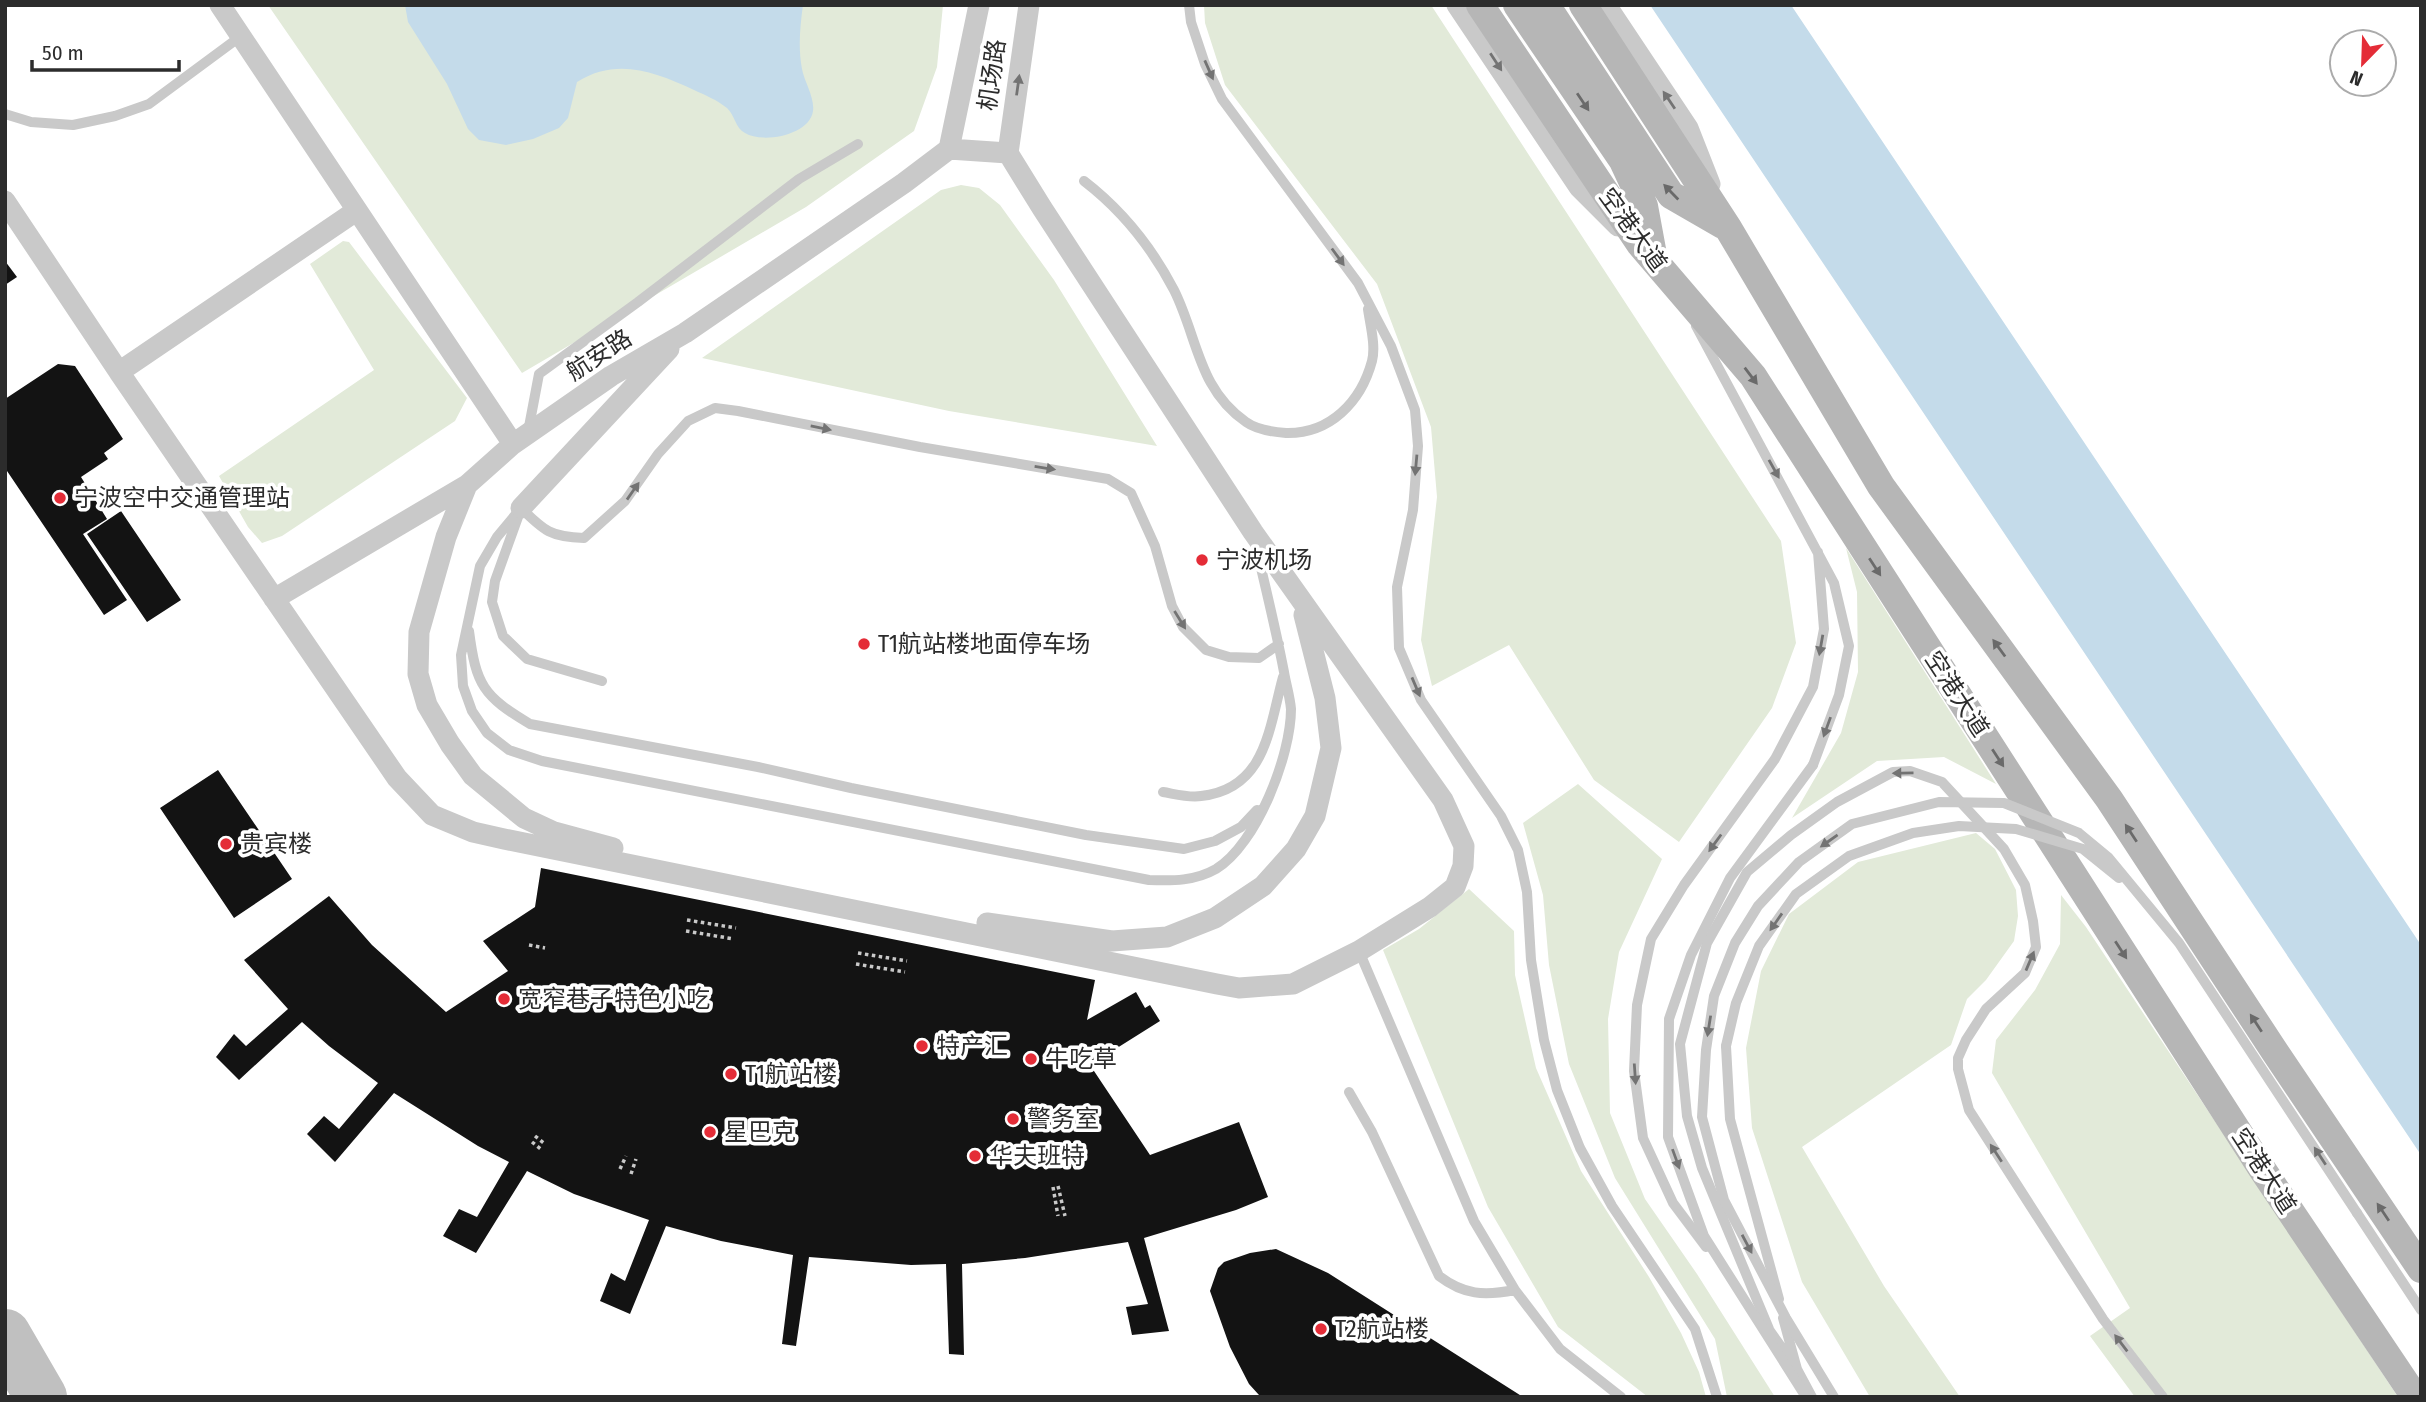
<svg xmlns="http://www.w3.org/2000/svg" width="2426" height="1402" viewBox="0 0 2426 1402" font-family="'Fira Sans Condensed','Noto Sans SC',sans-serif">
	<rect width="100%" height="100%" fill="#fff"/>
	<path fill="#e2ead9" d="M 268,5 L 943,5 L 937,67 L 914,131 L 806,207 L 522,373 Z
		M 1204,5 L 1431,5 L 1781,541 L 1796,643 L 1772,708 L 1679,842 L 1594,780 L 1509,645 L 1432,686 L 1421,640 L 1437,497 L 1431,427 L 1377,284 L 1225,85 L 1205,23 Z
		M 961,185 L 979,188 L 1000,205 L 1054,280 L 1157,446 L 949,411 L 702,358 L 941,190 Z
		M 343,241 L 349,242 L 467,398 L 455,421 L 282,536 L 262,543 L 248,527 L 219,476 L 374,370 L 310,264 Z
		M 1846,548 L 1996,784 L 1944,757 L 1877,761 L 1792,818 L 1841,733 L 1858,672 L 1857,592 Z
		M 1578,784 L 1662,859 L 1619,952 L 1608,1019 L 1610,1113 L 1645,1199 L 1697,1274 L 1775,1397 L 1727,1397 L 1715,1339 L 1615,1178 L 1569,1064 L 1549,965 L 1543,895 L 1523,823 Z
		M 1976,833 L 1995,849 L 2016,890 L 2018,916 L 2014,941 L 1986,980 L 1967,999 L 1951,1045 L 1802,1147 L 1884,1286 L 1960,1397 L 1870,1397 L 1802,1282 L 1752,1128 L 1746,1048 L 1761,971 L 1789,914 L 1858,862 Z
		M 1469,889 L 1514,931 L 1515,975 L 1536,1068 L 1581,1171 L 1649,1277 L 1681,1333 L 1699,1372 L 1706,1397 L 1648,1397 L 1558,1327 L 1488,1207 L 1383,950 L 1419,929 Z
		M 2061,895 L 2086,927 L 2398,1397 L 2135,1397 L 2090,1336 L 2130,1308 L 1992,1073 L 1996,1040 L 2035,990 L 2060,944 Z"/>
	<path fill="#c4dbea" d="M 405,5 L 803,5 C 800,27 798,48 802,69 C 804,81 815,98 813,111 C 810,135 763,144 745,133 C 735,128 735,115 727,108 C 717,100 705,95 694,90 C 655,72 617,57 577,82 L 568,118 L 559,128 L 533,139 L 506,145 L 479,140 L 468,129 L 447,84 L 408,22 Z
		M 1650,5 L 1791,5 L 2421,945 L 2421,1155 Z"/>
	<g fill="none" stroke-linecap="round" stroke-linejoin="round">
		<path stroke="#c0c0c0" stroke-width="52" d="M 5,1335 L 41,1397"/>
	</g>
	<path fill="#131313" d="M 5,261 L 17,277 L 5,285 Z
		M 58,364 L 75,366 L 123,439 L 104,453 L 108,459 L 81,477 L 107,519 L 83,534 L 127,600 L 104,615 L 5,468 L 5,399 Z
		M 121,511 L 181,600 L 147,622 L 87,534 Z
		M 218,770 L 292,879 L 234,918 L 160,808 Z
		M 541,868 L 1095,980 L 1087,1020 L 1136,992 L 1145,1008 L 1150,1005 L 1160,1021 L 1090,1065 L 1150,1155 L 1239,1122 L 1268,1197 L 1236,1210 L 1144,1238 L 1169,1331 L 1132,1335 L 1126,1307 L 1148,1304 L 1128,1242 L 1025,1258 L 962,1264 L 964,1355 L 949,1354 L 946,1264 L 911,1265 L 809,1257 L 796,1346 L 782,1344 L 793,1255 L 721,1241 L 666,1226 L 630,1314 L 600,1301 L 611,1273 L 625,1281 L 649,1220 L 574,1194 L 527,1171 L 476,1253 L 443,1236 L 459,1209 L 477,1217 L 509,1162 L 478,1146 L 394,1093 L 335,1162 L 307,1134 L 324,1116 L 339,1129 L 378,1083 L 329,1046 L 302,1022 L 239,1080 L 216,1057 L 234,1034 L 246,1046 L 288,1009 L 244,960 L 329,896 L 372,945 L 446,1012 L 508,971 L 483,941 L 535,907 Z
		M 1276,1249 L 1328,1273 L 1523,1397 L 1258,1397 L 1259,1395 L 1249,1384 L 1230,1347 L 1210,1291 L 1218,1268 L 1224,1262 L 1250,1253 Z"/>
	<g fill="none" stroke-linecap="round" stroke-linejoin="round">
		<path stroke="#c9c9c9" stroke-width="3.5" stroke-dasharray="3.5 3.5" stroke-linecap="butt" d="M 687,920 L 736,928
			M 686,931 L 734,939
			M 529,945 L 545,948
			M 858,953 L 907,961
			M 856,964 L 905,972
			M 535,1136 L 545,1144
			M 532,1142 L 542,1150
			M 620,1169 L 626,1156
			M 631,1174 L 636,1159
			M 1058,1186 L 1065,1216
			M 1053,1187 L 1058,1216"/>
		<path stroke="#c9c9c9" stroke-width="10" d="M 1189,5 L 1191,22 L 1205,64 L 1222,99 L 1358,283 L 1391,346 L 1415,410 L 1418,446 L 1413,510 L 1397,587 L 1399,648 L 1421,700 L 1501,816 L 1518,850 L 1527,892 L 1531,960 L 1544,1040 L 1557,1090 L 1580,1148 L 1612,1206 L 1695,1329 L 1717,1397
			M 5,114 L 31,122 L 73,125 L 115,116 L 149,104 L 241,36
			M 1084,181 C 1123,211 1151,246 1174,290 C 1198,338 1198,389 1246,422 C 1257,430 1273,432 1286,433 C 1330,434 1361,402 1372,361 C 1376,346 1370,324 1368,309
			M 1696,326 L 1834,583 L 1849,646 L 1839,695 L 1813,765
			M 528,432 L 539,374 L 638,302 L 799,179 L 858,144
			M 521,508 L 497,537 L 480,566 L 461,655 L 463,686 L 472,711 L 487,733 L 509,750 L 542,761 L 1149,880 C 1173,881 1195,881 1216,869 C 1257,844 1291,755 1291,709 C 1290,697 1286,684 1284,672 C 1276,630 1266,589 1256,547
			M 521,508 C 544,531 551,537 584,538 L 625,501 L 658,454 L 688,421 L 715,408 L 738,411 L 920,447 L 1108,479 L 1131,493 L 1155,546 L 1172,606 L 1183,627 L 1206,650 L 1229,657 L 1259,658 L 1279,644
			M 518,517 L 495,581 L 492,602 L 503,636 L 527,659 L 602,681
			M 469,631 C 476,685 483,696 530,724 L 758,767 L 851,788 L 1086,835 L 1184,849 L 1215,841 L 1241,827 L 1257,810
			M 1163,792 C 1175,794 1189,798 1201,796 C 1266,789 1269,728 1283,677
			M 1359,951 L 1474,1221 L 1515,1290 L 1560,1349 L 1621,1397
			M 1726,1046 L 1730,1119 L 1779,1299
			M 1349,1092 L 1372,1132 L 1439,1276 C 1464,1295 1484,1296 1515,1290
			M 2357,1213 L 2421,1310
			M 1706,1247 L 1673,1203 L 1643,1138 L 1634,1071 L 1637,1005 L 1651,939 L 1684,885 L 1775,759 L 1813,687 L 1824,629 L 1818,552
			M 1783,1318 L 1797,1369 L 1812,1397
			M 1765,1324 L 1797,1369
			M 1769,1329 L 1702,1168 L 1687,1116 L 1680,1044 L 1707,943 L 1747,872 L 1791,835 L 1837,802 L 1893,772 L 1910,771 L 1942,782 L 2004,849 L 2025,885 L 2033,921 L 2036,947 L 2025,973 L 1986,1009 L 1966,1040 L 1958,1058 L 1958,1069 L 1969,1110 L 2103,1319 L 2163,1397"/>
		<path stroke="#c9c9c9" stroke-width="21" d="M 220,5 L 513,444
			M 1457,5 L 1579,187 L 1618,226
			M 1606,5 L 1688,128 L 1710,184
			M 949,149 L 979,5
			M 1008,153 L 1029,5
			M 5,201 L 119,372 L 356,211
			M 119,372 L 397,778 L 432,815 L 473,832 L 504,839 L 1217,984 L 1239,988 L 1293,984 L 1359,951 L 1430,907 L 1455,887 L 1463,866 L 1464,846 L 1443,800 L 1253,532 L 1042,208 L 1008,153 L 949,149
			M 467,485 L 446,537 L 419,632 L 418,674 L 427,705 L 450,744 L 473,776 L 524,818 L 554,832 L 613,848
			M 521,508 L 669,349
			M 274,599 L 467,485 L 513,444 L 611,376 L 685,333 L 904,183 L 949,149
			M 987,923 L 1112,941 L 1167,937 L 1215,918 L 1263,886 L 1296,849 L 1315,816 L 1331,748 L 1325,698 L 1304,615"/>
		<path stroke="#b6b6b6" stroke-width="28" d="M 1480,5 L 1640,244 L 1753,376 L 2262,1169 L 2415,1397
			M 1517,5 L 1623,161 L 1644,206 L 1653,255
			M 1546,5 L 1671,195 L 1723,225
			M 1583,5 L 1728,228 L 1881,486 L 2109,799 L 2275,1052 L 2421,1269"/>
		<path stroke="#c9c9c9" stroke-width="10" d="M 1726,1046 L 1736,1003 L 1759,946 L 1796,894 L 1849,856 L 1913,833 L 1959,826 L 2016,829 L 2083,849 L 2119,878
			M 1806,1397 L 1704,1236 L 1668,1137 L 1669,1019 L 1691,955 L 1730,878 L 1813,765
			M 1834,1397 L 1786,1318 L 1724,1200 L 1702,1117 L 1706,1050 L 1714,996 L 1735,943 L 1758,906 L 1799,862 L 1852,824 L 1939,802 L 2004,803 L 2079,833 L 2108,857 L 2179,943 L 2357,1213"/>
	</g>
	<defs><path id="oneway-solid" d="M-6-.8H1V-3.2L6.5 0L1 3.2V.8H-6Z" transform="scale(1.75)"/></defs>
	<g fill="#737373">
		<use href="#oneway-solid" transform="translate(1496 62) rotate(57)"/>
		<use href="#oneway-solid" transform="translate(1209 70) rotate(66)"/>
		<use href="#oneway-solid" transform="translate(1018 85) rotate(-82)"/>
		<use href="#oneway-solid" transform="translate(1669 100) rotate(-124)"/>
		<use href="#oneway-solid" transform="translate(1338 257) rotate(54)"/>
		<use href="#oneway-solid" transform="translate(821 428) rotate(11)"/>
		<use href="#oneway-solid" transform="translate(1416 465) rotate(95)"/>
		<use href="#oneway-solid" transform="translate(1045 468) rotate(9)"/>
		<use href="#oneway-solid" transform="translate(1774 469) rotate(61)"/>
		<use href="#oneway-solid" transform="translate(633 491) rotate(-55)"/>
		<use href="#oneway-solid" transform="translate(1180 620) rotate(58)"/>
		<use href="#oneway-solid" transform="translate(1821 645) rotate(100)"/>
		<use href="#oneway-solid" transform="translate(1416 687) rotate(67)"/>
		<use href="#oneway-solid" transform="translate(1827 727) rotate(110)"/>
		<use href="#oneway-solid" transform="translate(1903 773) rotate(179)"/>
		<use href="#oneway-solid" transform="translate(1829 841) rotate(145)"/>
		<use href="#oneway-solid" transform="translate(1715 843) rotate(126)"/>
		<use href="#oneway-solid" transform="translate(1776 922) rotate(125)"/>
		<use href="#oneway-solid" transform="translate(2030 961) rotate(-67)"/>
		<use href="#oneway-solid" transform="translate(1709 1026) rotate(99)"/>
		<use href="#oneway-solid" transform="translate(1635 1074) rotate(86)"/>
		<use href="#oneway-solid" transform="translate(1996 1153) rotate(-123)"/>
		<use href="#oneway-solid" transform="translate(2320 1156) rotate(-123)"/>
		<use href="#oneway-solid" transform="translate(1676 1159) rotate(70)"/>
		<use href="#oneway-solid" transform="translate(1747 1244) rotate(62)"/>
		<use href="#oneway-solid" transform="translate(2121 1343) rotate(-127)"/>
	</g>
	<g fill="#6a6a6a">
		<use href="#oneway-solid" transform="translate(1583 102) rotate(56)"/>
		<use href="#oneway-solid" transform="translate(1671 192) rotate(-134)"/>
		<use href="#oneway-solid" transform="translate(1751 376) rotate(53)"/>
		<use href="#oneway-solid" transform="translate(1875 567) rotate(57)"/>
		<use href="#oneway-solid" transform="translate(1999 648) rotate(-126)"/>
		<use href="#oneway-solid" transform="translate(1998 758) rotate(57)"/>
		<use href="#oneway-solid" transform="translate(2131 833) rotate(-123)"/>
		<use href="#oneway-solid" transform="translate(2121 950) rotate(57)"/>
		<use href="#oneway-solid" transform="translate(2256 1023) rotate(-123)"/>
		<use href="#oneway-solid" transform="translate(2383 1212) rotate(-124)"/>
	</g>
	<g fill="#e42c37" stroke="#fff" stroke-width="2.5">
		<circle cx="60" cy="498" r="7"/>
		<circle cx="1202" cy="560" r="7"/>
		<circle cx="864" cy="644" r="7"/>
		<circle cx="226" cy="844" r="7"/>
		<circle cx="504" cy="999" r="7"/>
		<circle cx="922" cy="1046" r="7"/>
		<circle cx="1031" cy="1059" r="7"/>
		<circle cx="731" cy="1074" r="7"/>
		<circle cx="1013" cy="1119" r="7"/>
		<circle cx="710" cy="1132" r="7"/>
		<circle cx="975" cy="1156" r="7"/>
		<circle cx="1321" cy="1329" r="7"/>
	</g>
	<g text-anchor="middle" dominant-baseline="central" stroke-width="7" stroke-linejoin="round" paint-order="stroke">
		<g font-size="24" fill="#2c2c2c" stroke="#fff">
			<text transform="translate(992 75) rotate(-82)">机场路</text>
			<text transform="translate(1633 230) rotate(54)">空港大道</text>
			<text transform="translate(599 355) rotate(-33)">航安路</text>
			<text transform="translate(1957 694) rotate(57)">空港大道</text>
			<text transform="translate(2264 1171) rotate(57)">空港大道</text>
		</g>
		<g font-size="24" fill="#2c2c2c" stroke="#fff" text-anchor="start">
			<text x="74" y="498">宁波空中交通管理站</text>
			<text x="1216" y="560">宁波机场</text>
			<text x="878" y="644">T1航站楼地面停车场</text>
			<text x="240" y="844">贵宾楼</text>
			<text x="518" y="999">宽窄巷子特色小吃</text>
			<text x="936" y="1046">特产汇</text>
			<text x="1045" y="1059">牛吃草</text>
			<text x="745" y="1074">T1航站楼</text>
			<text x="1027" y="1119">警务室</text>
			<text x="724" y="1132">星巴克</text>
			<text x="989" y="1156">华夫班特</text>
			<text x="1335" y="1329">T2航站楼</text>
		</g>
	</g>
	<rect width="2426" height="1402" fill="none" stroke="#2c2c2c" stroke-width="14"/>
	<g transform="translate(2363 63) rotate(203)"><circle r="33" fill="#ffffff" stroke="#ababab" stroke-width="2"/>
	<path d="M0-5L12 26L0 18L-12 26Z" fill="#e42c37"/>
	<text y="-10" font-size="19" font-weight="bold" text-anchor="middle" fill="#2c2c2c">N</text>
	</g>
	<path d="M32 60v10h147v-10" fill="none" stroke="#2c2c2c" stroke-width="3.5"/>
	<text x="42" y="60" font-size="21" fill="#2c2c2c" stroke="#ffffff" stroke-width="5" paint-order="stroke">50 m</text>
</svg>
